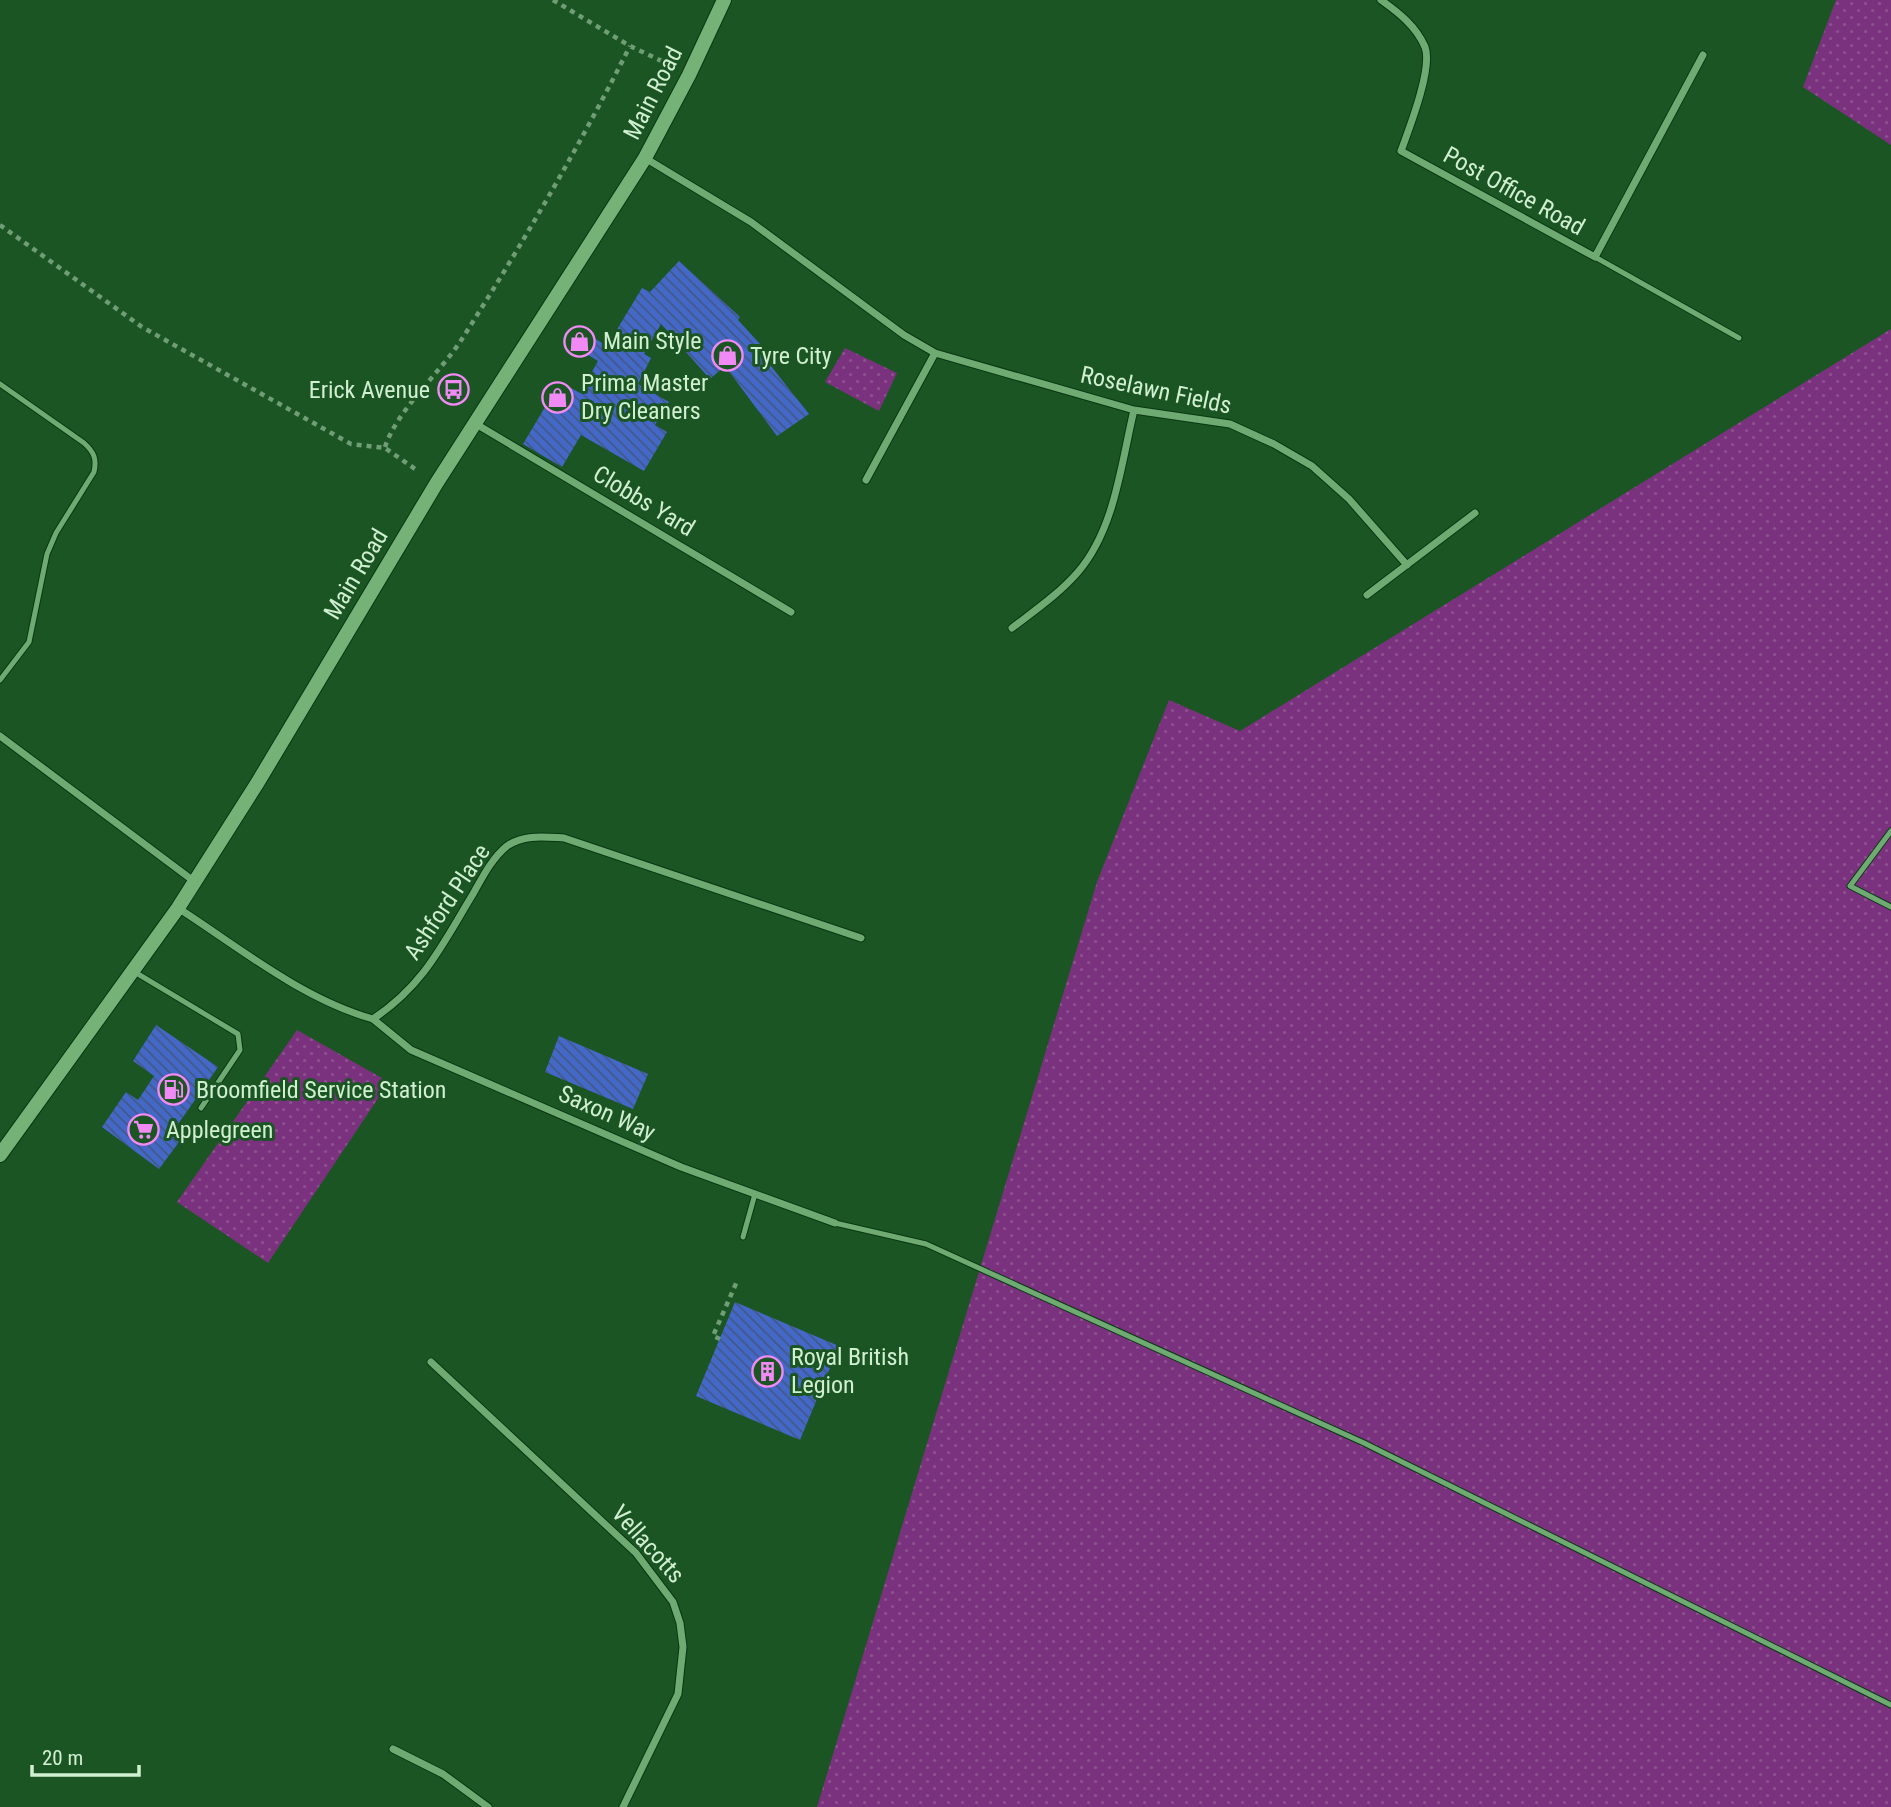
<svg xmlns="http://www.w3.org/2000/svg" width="1891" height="1807" viewBox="0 0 1891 1807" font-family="'Roboto Condensed',sans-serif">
	<defs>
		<pattern id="grass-dots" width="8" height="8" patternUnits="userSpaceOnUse" patternTransform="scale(1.75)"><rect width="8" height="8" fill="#7b327e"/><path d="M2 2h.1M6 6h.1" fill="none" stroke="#8d508f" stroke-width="1.8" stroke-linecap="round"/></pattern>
		<pattern id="building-back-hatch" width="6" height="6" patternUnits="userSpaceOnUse" patternTransform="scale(1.75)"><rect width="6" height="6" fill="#4468c8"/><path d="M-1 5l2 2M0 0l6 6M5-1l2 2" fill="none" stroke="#425884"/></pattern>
	</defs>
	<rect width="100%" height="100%" fill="#1a5523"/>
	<path fill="url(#grass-dots)" d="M 1836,0 L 1891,0 L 1891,145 L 1803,87 Z
		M 1891,329 L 1891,1807 L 817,1807 L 1097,882 L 1169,700 L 1240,731 Z
		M 845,348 L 897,373 L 879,411 L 825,382 Z
		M 297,1030 L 389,1082 L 268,1263 L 177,1202 Z"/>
	<path fill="url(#building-back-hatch)" d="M 679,261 L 740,317 L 738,320 L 760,344 L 755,346 L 809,414 L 777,436 L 725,366 L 710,379 L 661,324 L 644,354 L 651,358 L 638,384 L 669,402 L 655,425 L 667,432 L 644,471 L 581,435 L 562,467 L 523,444 L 560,382 L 580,393 L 598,361 L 570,344 L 579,329 L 607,346 L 642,288 L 650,292 Z
		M 156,1025 L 218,1067 L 176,1127 L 185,1134 L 159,1169 L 102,1127 L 126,1092 L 138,1100 L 154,1076 L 133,1061 Z
		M 559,1036 L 648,1074 L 633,1109 L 545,1072 Z
		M 735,1302 L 839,1346 L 800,1440 L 696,1396 Z"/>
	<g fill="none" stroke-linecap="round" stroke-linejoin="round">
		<defs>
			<path id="lane" d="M 1595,257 L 1739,338
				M 0,384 L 84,443 C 94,452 97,459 94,472 L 56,533 L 47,554 L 29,642 L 0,680
				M 1891,831 L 1850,886 L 1891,907
				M 133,971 L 238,1034 L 240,1050 L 201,1108
				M 835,1223 L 926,1244 L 1364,1443 L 1891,1705
				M 743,1237 L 755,1194"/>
			<path id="street" d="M 1381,0 C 1399,13 1416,26 1425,47 C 1433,68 1409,129 1401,151 L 1595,257 L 1703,55
				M 645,158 L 751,222 L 904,335 L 935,353 L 1134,410 L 1230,424 L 1274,444 L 1312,466 L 1349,499 L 1407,565
				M 476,424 L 791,612
				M 866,480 L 935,353
				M 1367,595 L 1475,513
				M 1012,628 C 1034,611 1059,594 1078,572 C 1115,529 1121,464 1134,410
				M 0,736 L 195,882
				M 178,908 C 240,948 302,999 373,1019 C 424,985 442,945 473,894 C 482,878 492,858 507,846 C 524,834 545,837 564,838 L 861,938
				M 373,1019 L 411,1050 L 681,1167 L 835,1223
				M 431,1362 L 636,1553 L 673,1602 L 680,1623 L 683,1647 L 678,1694 L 623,1807
				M 393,1749 L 443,1774 L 488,1807"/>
			<path id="secondary" d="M 0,1155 L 178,908 L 258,782 L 436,484 L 645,158 L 689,75 L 724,0"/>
		</defs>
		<use href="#lane" stroke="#0a3812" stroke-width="7"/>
		<use href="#street" stroke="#0a3812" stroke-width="9"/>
		<use href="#secondary" stroke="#0a3812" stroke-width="16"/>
		<path stroke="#709d75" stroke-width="4.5" stroke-dasharray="5 5" stroke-linecap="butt" d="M 553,0 L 630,46 L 668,64
			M 0,225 L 142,327 L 351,444 L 385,448 L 418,471
			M 385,447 C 397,410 440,373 462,339 C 523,243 579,147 630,46
			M 720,1339 L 713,1336 L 738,1279"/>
		<use href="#lane" stroke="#6faa73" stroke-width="5"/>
		<use href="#street" stroke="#6faa73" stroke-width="7"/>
		<use href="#secondary" stroke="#74b278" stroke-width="14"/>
	</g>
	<defs>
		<symbol id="shop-ring" viewBox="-11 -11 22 22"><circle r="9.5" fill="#1a5523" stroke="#f18af4" stroke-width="1.5"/><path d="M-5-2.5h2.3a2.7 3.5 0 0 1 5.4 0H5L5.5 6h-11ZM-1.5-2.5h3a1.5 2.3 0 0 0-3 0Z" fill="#f18af4"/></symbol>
		<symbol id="bus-ring" viewBox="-11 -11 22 22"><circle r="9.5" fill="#1a5523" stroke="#f18af4" stroke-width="1.5"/><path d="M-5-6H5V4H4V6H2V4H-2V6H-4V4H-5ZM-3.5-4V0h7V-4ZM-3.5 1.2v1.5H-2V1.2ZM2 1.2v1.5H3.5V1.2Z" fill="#f18af4"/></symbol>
		<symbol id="fuel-ring" viewBox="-11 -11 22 22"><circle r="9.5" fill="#1a5523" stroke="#f18af4" stroke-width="1.5"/><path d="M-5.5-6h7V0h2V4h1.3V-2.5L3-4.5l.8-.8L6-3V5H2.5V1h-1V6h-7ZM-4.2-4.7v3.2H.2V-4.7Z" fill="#f18af4"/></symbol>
		<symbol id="supermarket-ring" viewBox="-11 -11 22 22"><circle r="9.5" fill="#1a5523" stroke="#f18af4" stroke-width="1.5"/><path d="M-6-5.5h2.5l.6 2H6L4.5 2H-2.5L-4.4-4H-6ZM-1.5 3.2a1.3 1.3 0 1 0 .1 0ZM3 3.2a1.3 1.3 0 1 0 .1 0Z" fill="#f18af4"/></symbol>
		<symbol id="building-ring" viewBox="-11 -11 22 22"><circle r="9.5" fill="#1a5523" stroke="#f18af4" stroke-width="1.5"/><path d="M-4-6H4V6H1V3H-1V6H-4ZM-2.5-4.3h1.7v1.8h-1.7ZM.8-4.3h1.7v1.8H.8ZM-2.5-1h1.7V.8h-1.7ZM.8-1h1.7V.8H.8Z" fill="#f18af4"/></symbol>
	</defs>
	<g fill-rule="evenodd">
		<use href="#shop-ring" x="562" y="324" width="35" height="35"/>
		<use href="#shop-ring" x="710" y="338" width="35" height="35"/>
		<use href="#bus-ring" x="436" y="372" width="35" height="35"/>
		<use href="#shop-ring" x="540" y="380" width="35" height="35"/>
		<use href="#fuel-ring" x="156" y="1072" width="35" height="35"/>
		<use href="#supermarket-ring" x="126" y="1112" width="35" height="35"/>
		<use href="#building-ring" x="750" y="1354" width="35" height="35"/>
	</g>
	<g text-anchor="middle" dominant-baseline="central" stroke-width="6" stroke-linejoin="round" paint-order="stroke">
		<g font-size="24" fill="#d1efd1" stroke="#1a5523">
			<text transform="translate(653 93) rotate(-63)">Main Road</text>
			<text transform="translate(1514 191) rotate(29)">Post Office Road</text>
			<text transform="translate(1156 390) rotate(12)">Roselawn Fields</text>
			<text transform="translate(644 501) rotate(31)">Clobbs Yard</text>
			<text transform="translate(356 574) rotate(-59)">Main Road</text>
			<text transform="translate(447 902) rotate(-56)">Ashford Place</text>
			<text transform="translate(607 1113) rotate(24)">Saxon Way</text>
			<text transform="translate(648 1544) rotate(48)">Vellacotts</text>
		</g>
		<g font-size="24" fill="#d1efd1" stroke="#1a5523" text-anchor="start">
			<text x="603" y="341">Main Style</text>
			<text x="750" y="356">Tyre City</text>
			<text x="581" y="383">Prima Master<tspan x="581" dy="28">Dry Cleaners</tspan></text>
			<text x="430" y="390" text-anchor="end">Erick Avenue</text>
			<text x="196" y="1090">Broomfield Service Station</text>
			<text x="166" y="1130">Applegreen</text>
			<text x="791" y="1357">Royal British<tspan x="791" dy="28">Legion</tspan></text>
		</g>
	</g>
	<path d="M32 1765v10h107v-10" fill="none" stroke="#d1efd1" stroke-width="3.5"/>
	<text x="42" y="1765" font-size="21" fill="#d1efd1" stroke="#1a5523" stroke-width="5" paint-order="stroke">20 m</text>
</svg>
